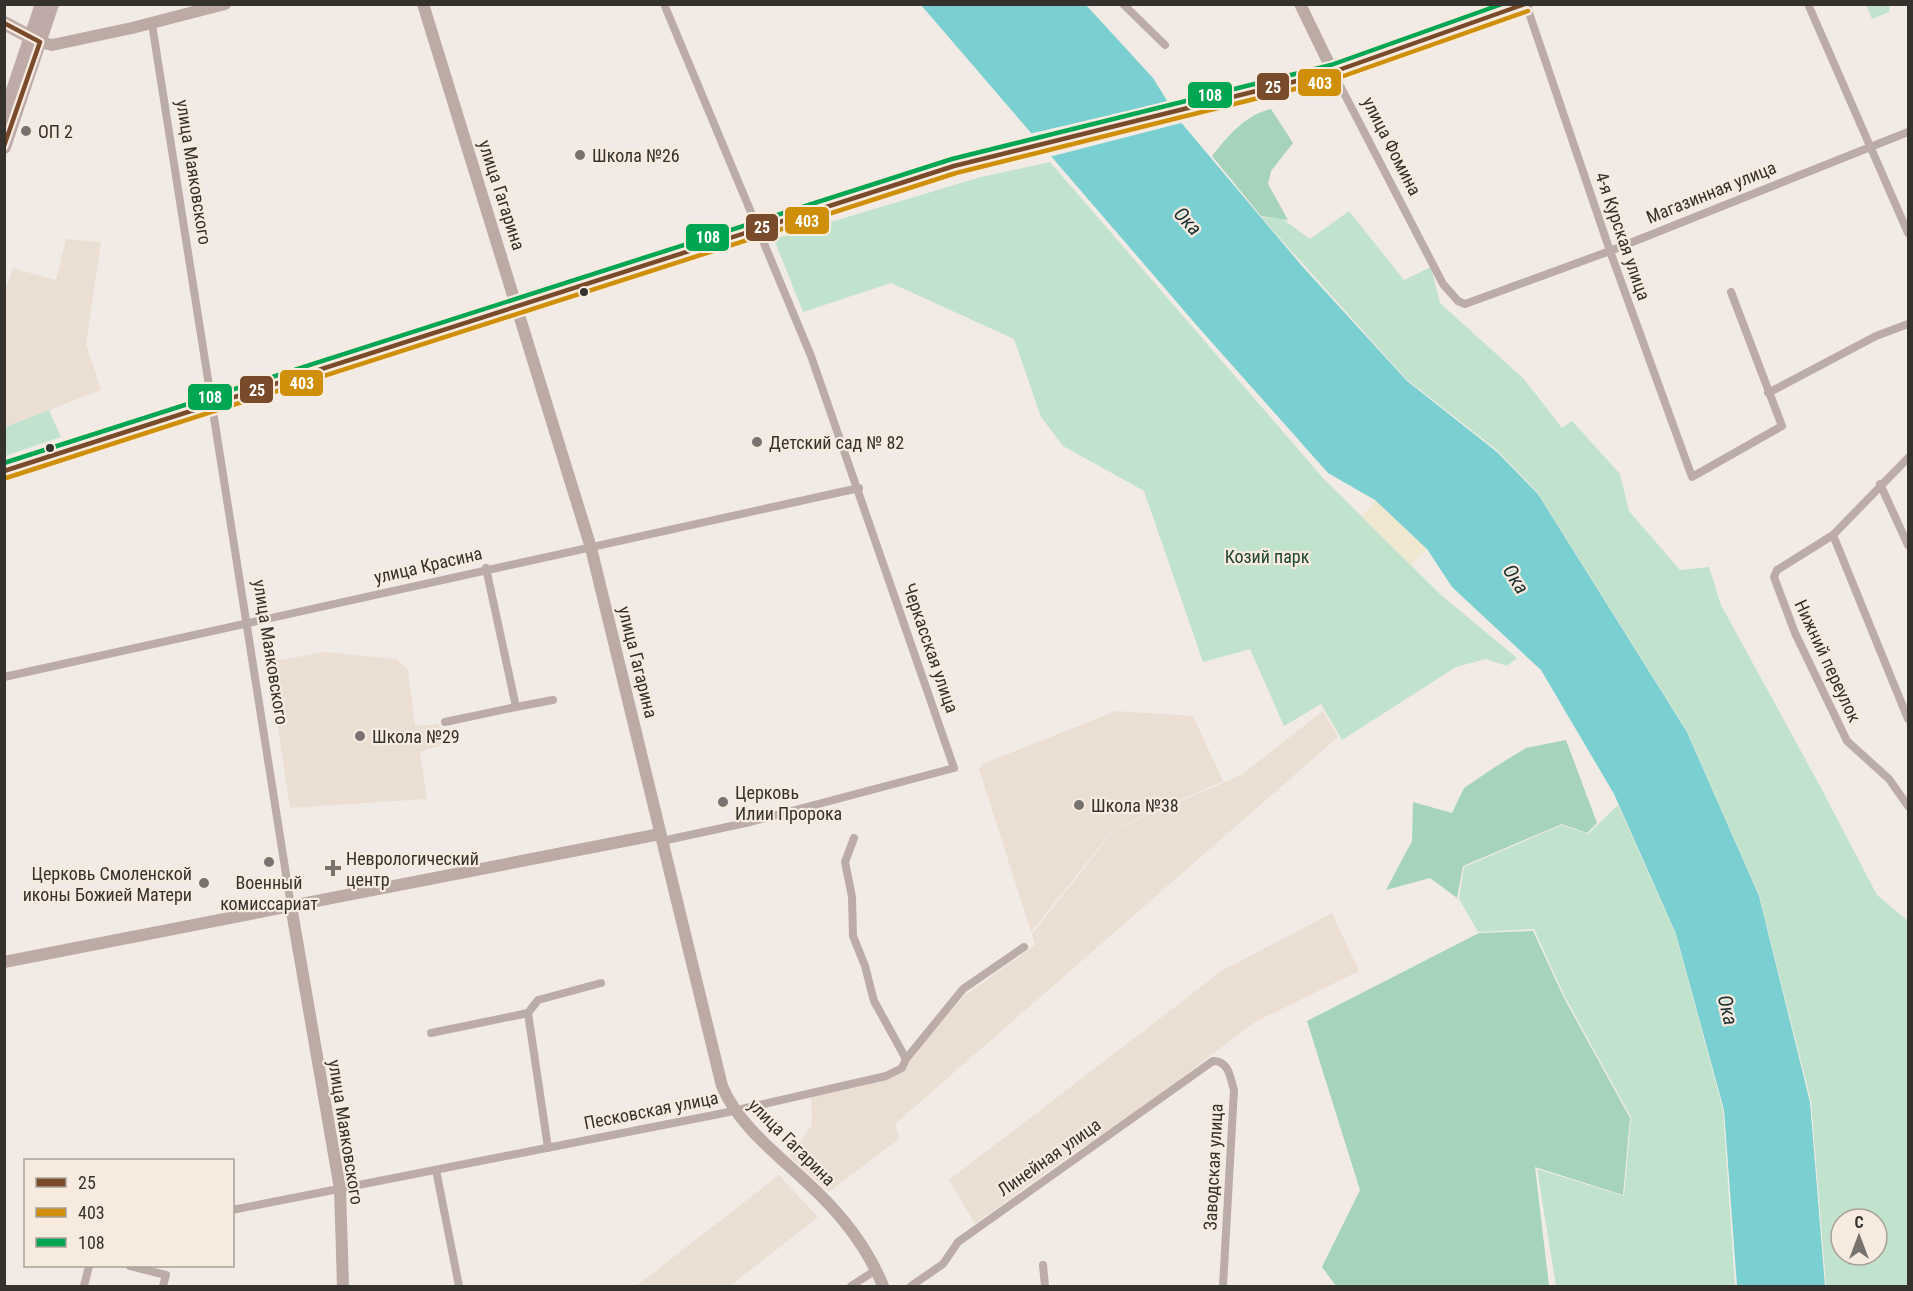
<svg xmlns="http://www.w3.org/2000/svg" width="1913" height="1291" viewBox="0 0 1913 1291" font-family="'Roboto Condensed',sans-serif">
	<rect width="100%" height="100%" fill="#f2ebe5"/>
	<path fill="#ebdfd4" d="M 66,239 L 101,242 L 86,344 L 101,390 L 5,427 L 4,293 L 13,268 L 56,280 Z
		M 326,652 L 396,659 L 408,670 L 415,726 L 439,724 L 442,745 L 420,752 L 427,799 L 290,808 L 268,662 Z
		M 1116,711 L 1193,716 L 1223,781 L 1113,830 L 1031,932 L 979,769 L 982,764 Z
		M 1323,711 L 1338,737 L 895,1124 L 900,1138 L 829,1192 L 789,1156 L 812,1125 L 811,1094 L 862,1083 L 877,1083 L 904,1072 L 908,1061 L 963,997 L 1035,945 L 1032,934 L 1114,830 L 1241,775 Z
		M 1332,913 L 1359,971 L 1255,1022 L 1105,1136 L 1078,1149 L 975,1224 L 949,1180 L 1223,970 Z
		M 779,1175 L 818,1217 L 730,1286 L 636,1286 Z"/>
	<path fill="#c1e3cd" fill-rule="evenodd" d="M 1866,5 L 1890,5 L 1889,12 L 1872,19 Z
		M 1050,162 L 1323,478 L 1441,595 L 1517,658 L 1507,666 L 1486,659 L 1456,667 L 1342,740 L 1321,704 L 1284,726 L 1250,649 L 1203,662 L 1144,491 L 1063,446 L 1041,417 L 1014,339 L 891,283 L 803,312 L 774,239 L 981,177 Z
		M 1349,211 L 1404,280 L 1431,267 L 1440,303 L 1524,379 L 1562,428 L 1572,421 L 1620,474 L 1629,511 L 1680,570 L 1709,567 L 1721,605 L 1820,786 L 1877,895 L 1908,921 L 1908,1286 L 1826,1286 L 1811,1101 L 1759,895 L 1687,731 L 1538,493 L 1497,450 L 1407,380 L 1261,217 L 1283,219 L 1310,239 ZM 1841,1219 L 1877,1219 L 1877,1255 L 1841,1255 Z
		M 49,410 L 61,437 L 5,456 L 5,427 Z
		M 1618,805 L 1676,935 L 1723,1110 L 1735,1286 L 1556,1286 L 1537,1169 L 1624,1196 L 1631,1117 L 1565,997 L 1534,929 L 1478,932 L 1459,899 L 1464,867 L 1562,825 L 1588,834 Z"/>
	<path fill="#a5d4ba" d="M 1271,109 L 1293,143 L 1271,171 L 1268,184 L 1288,220 L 1261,216 L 1212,156 C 1228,136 1245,115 1271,109 Z
		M 1566,740 L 1597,823 L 1587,833 L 1562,824 L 1463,866 L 1457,898 L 1430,878 L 1386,890 L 1412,841 L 1413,802 L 1452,813 L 1464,788 L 1495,767 L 1526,748 Z
		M 1533,931 L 1564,998 L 1630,1118 L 1623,1195 L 1535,1167 L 1549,1286 L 1336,1286 L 1322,1267 L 1360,1190 L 1307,1021 L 1479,933 Z"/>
	<path fill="#f0e7d0" d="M 1375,500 L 1427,549 L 1411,565 L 1362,517 Z"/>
	<path fill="#7ad0d0" d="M 921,5 L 1086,5 L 1153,78 L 1179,120 L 1302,266 L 1407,381 L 1497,452 L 1538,494 L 1687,732 L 1759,896 L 1810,1102 L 1825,1286 L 1737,1286 L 1724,1110 L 1676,934 L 1614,794 L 1541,670 L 1452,587 L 1427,549 L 1375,500 L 1328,473 L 1199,328 Z"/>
	<path fill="#f2ebe5" d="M 1170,101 L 1185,122 L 1049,157 L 1029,134 Z"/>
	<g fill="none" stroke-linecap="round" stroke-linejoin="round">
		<path stroke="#bcaca8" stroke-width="8" d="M 1123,4 L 1165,45
			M 1526,4 L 1610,251 L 1692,477 L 1782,426 L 1731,292
			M 1808,4 L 1908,233
			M 152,24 L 291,906
			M 1333,72 L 1443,284 L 1458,301 L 1465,304 L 1610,251 L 1908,132
			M 1768,393 L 1876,336 L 1908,324
			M 1908,458 L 1833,535 L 1777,570 L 1774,577 L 1795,633 L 1847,741 L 1889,779 L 1908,806
			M 1880,484 L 1908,545
			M 1833,535 L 1908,719
			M 4,677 C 289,614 574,551 859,488
			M 516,707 L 553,700
			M 445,722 L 516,707 L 486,568
			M 854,838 L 845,862 L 852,897 L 853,936 L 865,966 L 874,1001 L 906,1059
			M 662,841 L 750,822 L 954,768 L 811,356 L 664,4
			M 528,1013 L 548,1148
			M 431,1033 L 528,1013 L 538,1000 L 601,983
			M 436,1170 L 459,1286
			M 232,1210 L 724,1113 L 886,1076 L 902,1068 L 906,1059 L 963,989 L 1024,947
			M 1043,1265 L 1045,1286
			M 130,1266 L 166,1275 L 163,1286
			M 84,1286 L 89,1266
			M 851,1286 L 876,1270
			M 911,1286 L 943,1264 L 958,1242 L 1213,1061 C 1229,1061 1230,1077 1234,1090 L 1223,1286"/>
		<path stroke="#bcaaa5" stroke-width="12" d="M 423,4 L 591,548 L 722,1086 C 740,1129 784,1159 817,1192 C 846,1220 868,1249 883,1286
			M 1300,4 L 1333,72
			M 40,42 L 52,45 L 132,28 L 225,4
			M 291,906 L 340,1189 L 343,1286
			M 4,962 L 660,834"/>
		<path stroke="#beaba7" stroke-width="14" d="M 4,23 L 38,41
			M 4,117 L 42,4
			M 4,147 L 52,4
			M 4,471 L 954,166 L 1333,72 L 1526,4"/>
		<defs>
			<path id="bus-1" d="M 4,23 L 40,42 L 4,146
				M 4,471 L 954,166 L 1333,72 L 1525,4"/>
			<path id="bus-2" d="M 6,478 L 956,173 L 1335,79 L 1528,11"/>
			<path id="bus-3" d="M 4,463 L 952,159 L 1331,65 L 1502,4"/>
		</defs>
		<use href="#bus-1" stroke="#f7ebe0" stroke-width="9"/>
		<use href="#bus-2" stroke="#f7ebe0" stroke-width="9"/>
		<use href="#bus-3" stroke="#f7ebe0" stroke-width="9"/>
		<use href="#bus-1" stroke="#7a4b2a" stroke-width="4.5"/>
		<use href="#bus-2" stroke="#d08f09" stroke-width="4.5"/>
		<use href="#bus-3" stroke="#00a651" stroke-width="4.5"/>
	</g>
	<g fill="#77726d" stroke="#f7ebe0" stroke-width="2">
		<circle cx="26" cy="131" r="6"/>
		<circle cx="580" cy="155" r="6"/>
		<circle cx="757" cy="442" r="6"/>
		<circle cx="360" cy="736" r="6"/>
		<circle cx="723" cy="802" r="6"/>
		<circle cx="1079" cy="805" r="6"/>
		<circle cx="269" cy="862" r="6"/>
		<path d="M330 859h6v6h6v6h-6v6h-6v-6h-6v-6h6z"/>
		<circle cx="204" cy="883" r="6"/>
	</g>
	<g fill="#35312d" stroke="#f7ebe0" stroke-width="2">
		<circle cx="584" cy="292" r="5"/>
		<circle cx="50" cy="448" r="5"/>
	</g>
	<g text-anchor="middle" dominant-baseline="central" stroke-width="4.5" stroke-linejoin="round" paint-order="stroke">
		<g font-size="18" fill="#35312d" stroke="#f7ebe0" text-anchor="start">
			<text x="38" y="131">ОП 2</text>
			<text x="592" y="155">Школа №26</text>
			<text x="769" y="442">Детский сад № 82</text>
			<text x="372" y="736">Школа №29</text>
			<text x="735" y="792">Церковь<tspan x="735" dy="21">Илии Пророка</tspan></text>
			<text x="1091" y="805">Школа №38</text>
			<text x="346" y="858">Неврологический<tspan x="346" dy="21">центр</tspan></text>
			<text x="192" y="873" text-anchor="end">Церковь Смоленской<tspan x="192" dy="21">иконы Божией Матери</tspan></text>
			<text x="269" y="882" text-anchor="middle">Военный<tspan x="269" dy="21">комиссариат</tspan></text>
		</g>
		<g font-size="18" fill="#35312d" stroke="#f7ebe0">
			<text transform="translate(1392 146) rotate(63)">улица Фомина</text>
			<text transform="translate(194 172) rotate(81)">улица Маяковского</text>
			<text transform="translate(1711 192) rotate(-22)">Магазинная улица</text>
			<text transform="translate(502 195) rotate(72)">улица Гагарина</text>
			<text transform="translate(1623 236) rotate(71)">4-я Курская улица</text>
			<text transform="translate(428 565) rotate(-13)">улица Красина</text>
			<text transform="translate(931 648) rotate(71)">Черкасская улица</text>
			<text transform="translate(271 652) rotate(81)">улица Маяковского</text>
			<text transform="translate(1828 661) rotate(65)">Нижний переулок</text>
			<text transform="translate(638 662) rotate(76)">улица Гагарина</text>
			<text transform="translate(651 1110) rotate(-11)">Песковская улица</text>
			<text transform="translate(346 1132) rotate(81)">улица Маяковского</text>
			<text transform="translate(792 1142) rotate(45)">улица Гагарина</text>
			<text transform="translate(1049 1157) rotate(-35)">Линейная улица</text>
			<text transform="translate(1213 1167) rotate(-87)">Заводская улица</text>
		</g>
		<g font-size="18" fill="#1d4533" stroke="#f7ebe0">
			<text x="1267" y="556">Козий парк</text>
		</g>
		<g font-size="20" font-style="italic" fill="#1b3031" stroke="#f7ebe0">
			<text transform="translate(1188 221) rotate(47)">Ока</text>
			<text transform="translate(1516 579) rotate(57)">Ока</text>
			<text transform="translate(1728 1010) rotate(76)">Ока</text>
		</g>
	</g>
	<g stroke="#f7ebe0" stroke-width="2">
		<rect x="1297" y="68" width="45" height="29" rx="6" fill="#d08f09"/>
		<rect x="1256" y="72" width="34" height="29" rx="6" fill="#7a4b2a"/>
		<rect x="1187" y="81" width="46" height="28" rx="6" fill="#00a651"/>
		<rect x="784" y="206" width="46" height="29" rx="6" fill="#d08f09"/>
		<rect x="745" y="213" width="34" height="29" rx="6" fill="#7a4b2a"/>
		<rect x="685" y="223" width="45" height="29" rx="6" fill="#00a651"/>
		<rect x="279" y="369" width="45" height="28" rx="6" fill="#d08f09"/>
		<rect x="239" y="375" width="35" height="29" rx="6" fill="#7a4b2a"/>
		<rect x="187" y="383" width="46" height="28" rx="6" fill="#00a651"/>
	</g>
	<g font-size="16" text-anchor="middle" font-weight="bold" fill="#fff">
		<text x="1320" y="89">403</text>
		<text x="1273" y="93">25</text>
		<text x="1210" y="101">108</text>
		<text x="807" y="227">403</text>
		<text x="762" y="233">25</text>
		<text x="708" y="243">108</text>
		<text x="302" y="389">403</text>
		<text x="257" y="396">25</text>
		<text x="210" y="403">108</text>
	</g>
	<rect width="1913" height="1291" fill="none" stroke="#35312d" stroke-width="12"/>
	<rect x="24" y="1159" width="210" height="108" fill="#f7ebe0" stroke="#a9a198" stroke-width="1.5"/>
	<rect x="36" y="1178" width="30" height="9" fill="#7a4b2a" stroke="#a9a198" stroke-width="1.5"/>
	<text x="78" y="1189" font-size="18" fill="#35312d">25</text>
	<rect x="36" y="1208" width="30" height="9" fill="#d08f09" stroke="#a9a198" stroke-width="1.5"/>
	<text x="78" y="1219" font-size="18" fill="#35312d">403</text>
	<rect x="36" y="1238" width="30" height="9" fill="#00a651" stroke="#a9a198" stroke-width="1.5"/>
	<text x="78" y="1249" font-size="18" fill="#35312d">108</text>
	<g transform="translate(1859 1237)"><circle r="28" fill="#f7ebe0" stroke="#a9a198" stroke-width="1.5"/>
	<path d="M0-4.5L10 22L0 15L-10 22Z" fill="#77726d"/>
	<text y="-9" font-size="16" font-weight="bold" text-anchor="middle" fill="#35312d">С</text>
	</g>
</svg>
